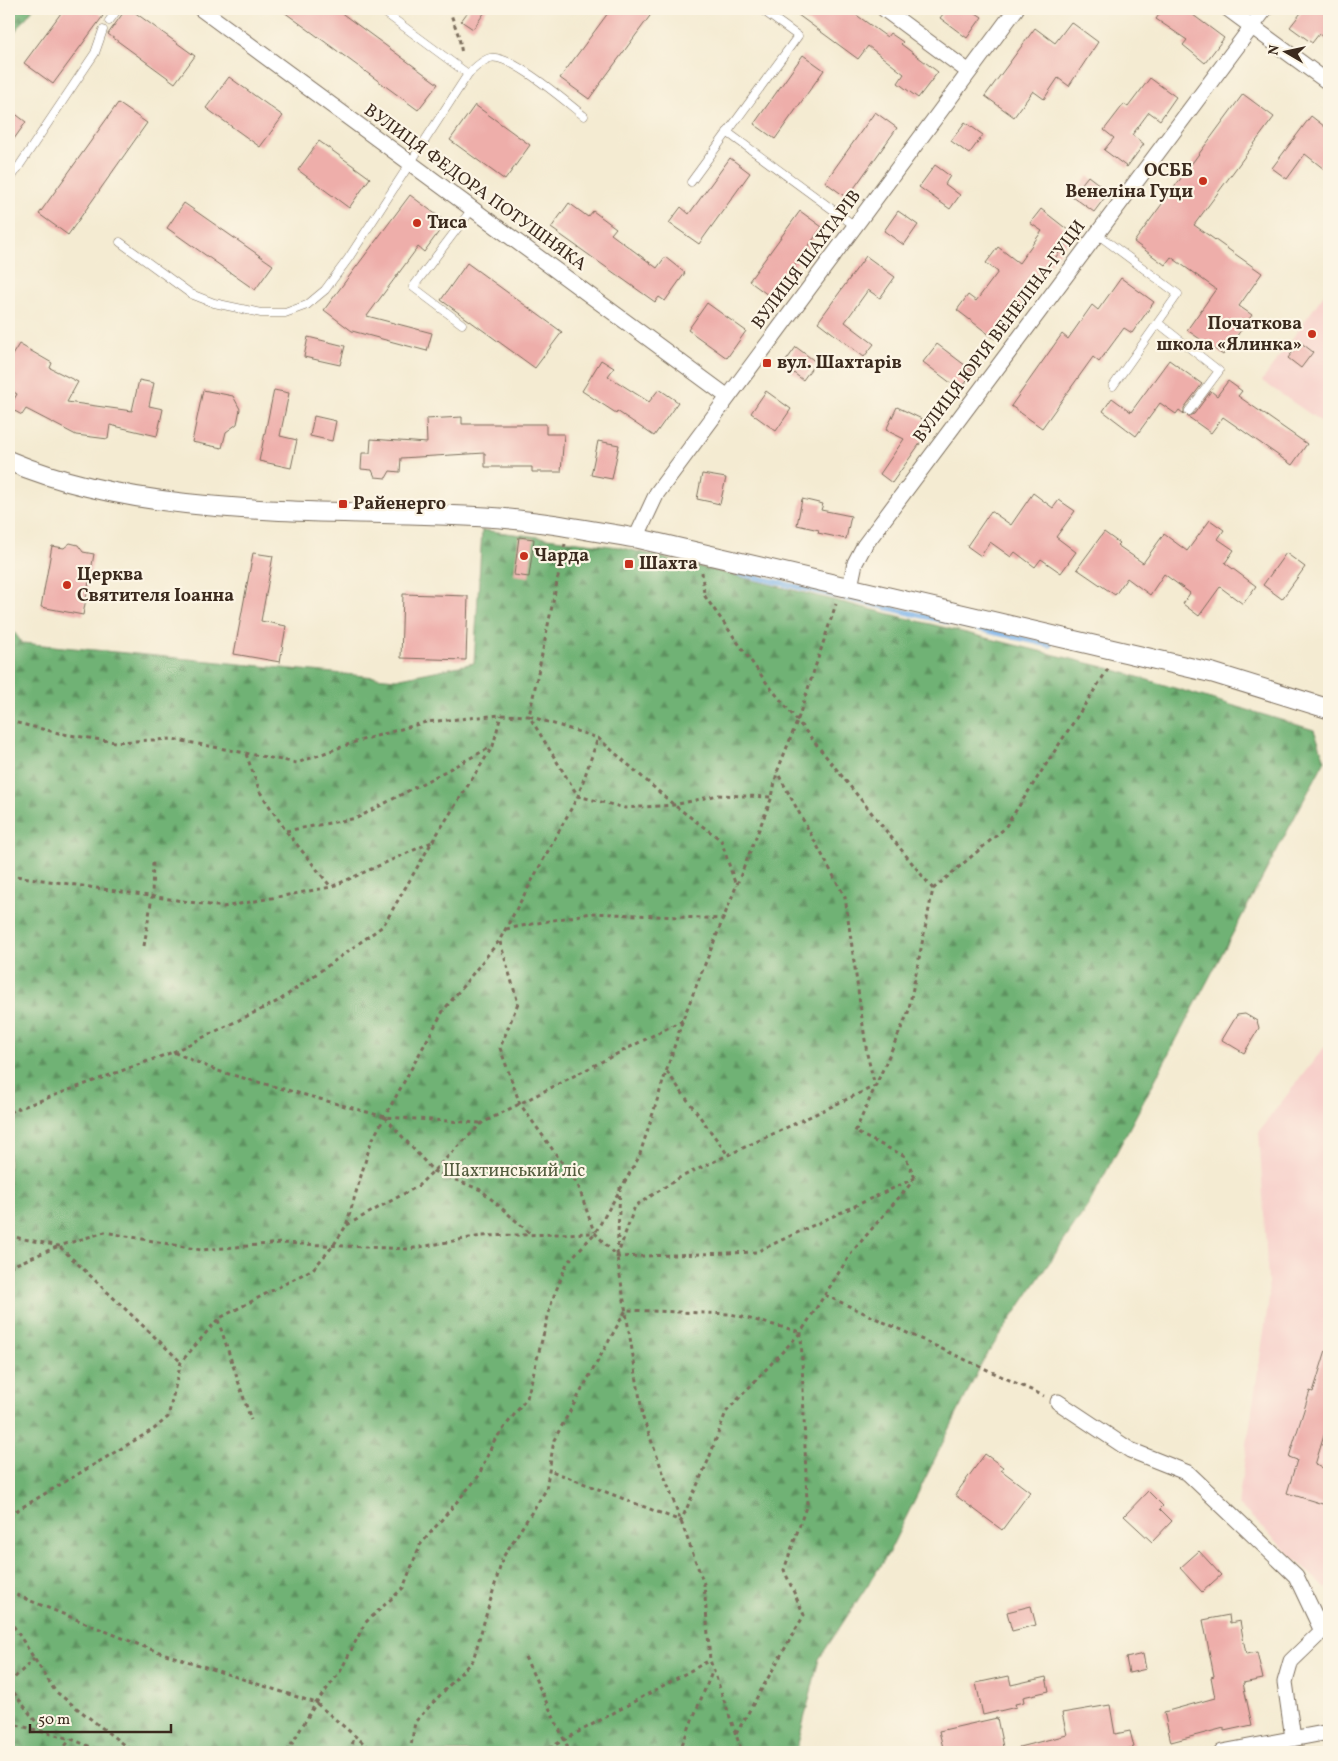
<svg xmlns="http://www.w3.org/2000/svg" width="1338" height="1761" viewBox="0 0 1338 1761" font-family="Vollkorn,serif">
	<defs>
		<pattern id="forest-firs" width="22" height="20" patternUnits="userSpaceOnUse" patternTransform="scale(1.25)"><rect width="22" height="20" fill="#70b275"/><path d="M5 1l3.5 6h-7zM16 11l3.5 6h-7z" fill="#5d915f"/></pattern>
	</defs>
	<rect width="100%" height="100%" fill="#fcf5e5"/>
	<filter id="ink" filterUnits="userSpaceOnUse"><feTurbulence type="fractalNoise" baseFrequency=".02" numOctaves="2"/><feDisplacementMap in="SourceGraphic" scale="10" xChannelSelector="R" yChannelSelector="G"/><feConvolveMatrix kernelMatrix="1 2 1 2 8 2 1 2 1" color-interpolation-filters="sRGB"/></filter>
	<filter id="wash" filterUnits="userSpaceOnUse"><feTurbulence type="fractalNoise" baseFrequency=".0096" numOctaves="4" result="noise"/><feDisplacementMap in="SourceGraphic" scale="20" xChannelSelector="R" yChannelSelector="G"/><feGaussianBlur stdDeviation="1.12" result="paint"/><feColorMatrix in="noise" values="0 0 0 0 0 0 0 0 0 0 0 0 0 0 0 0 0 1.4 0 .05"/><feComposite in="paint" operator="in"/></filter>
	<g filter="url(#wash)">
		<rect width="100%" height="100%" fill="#f4ebd2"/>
		<path fill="#f7d0cb" d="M 1329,287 L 1329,427 L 1262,381 Z
			M 1329,1041 L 1329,1586 L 1326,1589 L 1238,1504 L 1269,1298 L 1259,1131 Z"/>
		<path fill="url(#forest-firs)" stroke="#566e4a" d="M 9,9 L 33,9 L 9,39 Z
			M 482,530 L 619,547 L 1108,668 L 1314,730 L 1325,760 L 1089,1204 L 984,1359 L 888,1554 L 819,1659 L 796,1752 L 9,1752 L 9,625 L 22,643 L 396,679 L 474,663 Z"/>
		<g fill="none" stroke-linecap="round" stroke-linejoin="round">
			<path stroke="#7bb4ec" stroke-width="5.5" d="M 738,573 L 1050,645"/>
		</g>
		<g id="blocks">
			<path fill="#eeaeaa" d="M 64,9 L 92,9 L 103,16 L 53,84 L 24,63 Z
				M 126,9 L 130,9 L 195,56 L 175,83 L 108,34 Z
				M 280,9 L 336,9 L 438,84 L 418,110 Z
				M 470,9 L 487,9 L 473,29 L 461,21 Z
				M 611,9 L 655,9 L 589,99 L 560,78 Z
				M 790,9 L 848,9 L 887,37 L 890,33 L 903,42 L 901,44 L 938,72 L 918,98 L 898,83 L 904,74 L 868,46 L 858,59 Z
				M 947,9 L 970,9 L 982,17 L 967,38 L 940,18 Z
				M 1163,9 L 1185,9 L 1224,38 L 1205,63 L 1183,45 L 1187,40 L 1156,19 Z
				M 1304,9 L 1324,9 L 1329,13 L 1329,42 L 1319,34 L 1312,43 L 1290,27 Z
				M 1071,22 L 1098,42 L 1069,86 L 1058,78 L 1044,99 L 1033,91 L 1014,117 L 985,96 L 1035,28 L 1055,43 Z
				M 803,55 L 824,70 L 775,139 L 754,124 Z
				M 229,77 L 283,116 L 260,147 L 206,108 Z
				M 1150,78 L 1176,97 L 1160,120 L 1149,112 L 1132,135 L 1144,144 L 1127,167 L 1104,150 L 1114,138 L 1104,130 L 1124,104 L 1128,107 Z
				M 1243,94 L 1274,117 L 1194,225 L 1262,273 L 1239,306 L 1252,315 L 1223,355 L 1187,330 L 1216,289 L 1171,257 L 1165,265 L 1134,242 Z
				M 118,103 L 147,123 L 68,235 L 39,214 Z
				M 475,105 L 530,145 L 505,180 L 450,140 Z
				M 9,109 L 26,122 L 9,146 Z
				M 875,112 L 897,128 L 847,198 L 825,182 Z
				M 1311,116 L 1329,130 L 1329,173 L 1305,154 L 1287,179 L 1272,168 Z
				M 965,122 L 983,135 L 969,154 L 951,141 Z
				M 319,141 L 370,178 L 349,208 L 298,170 Z
				M 730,158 L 750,173 L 699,244 L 669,223 L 681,207 L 689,214 Z
				M 935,165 L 950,176 L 945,184 L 960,195 L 950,209 L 919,187 Z
				M 1088,176 L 1109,192 L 1094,212 L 1072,196 Z
				M 410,195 L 446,222 L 424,252 L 418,247 L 367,316 L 432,333 L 427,351 L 352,331 L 324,310 Z
				M 184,203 L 273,265 L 255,290 L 167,228 Z
				M 569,203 L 588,217 L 593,211 L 616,228 L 611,234 L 657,268 L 665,257 L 685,273 L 665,301 L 659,297 L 655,302 L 551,228 Z
				M 1041,209 L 1073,234 L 995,339 L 957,310 L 968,295 L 976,301 L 998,272 L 986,263 L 998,247 L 1019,263 L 1042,231 L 1030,223 Z
				M 800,211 L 822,227 L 772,298 L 749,281 Z
				M 898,211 L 918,225 L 904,245 L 884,231 Z
				M 866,256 L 895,277 L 880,298 L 868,290 L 845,322 L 874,344 L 864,357 L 818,322 Z
				M 467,263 L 562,332 L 535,368 L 441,300 Z
				M 1121,278 L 1154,302 L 1132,333 L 1124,328 L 1099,362 L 1093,357 L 1042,428 L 1011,406 L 1062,334 L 1068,339 L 1092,305 L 1098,310 Z
				M 707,303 L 746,331 L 727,358 L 688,330 Z
				M 308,337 L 345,346 L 340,365 L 304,357 Z
				M 1300,342 L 1313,352 L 1301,368 L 1288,358 Z
				M 19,344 L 52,363 L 50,368 L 78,382 L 67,402 L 132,411 L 139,380 L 154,383 L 149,406 L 163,409 L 157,436 L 110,425 L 108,439 L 76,435 L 26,409 L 22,415 L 9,408 L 17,394 L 9,389 L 9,360 Z
				M 937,344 L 974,372 L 960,390 L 923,362 Z
				M 796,347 L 816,362 L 803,380 L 783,365 Z
				M 601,360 L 614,368 L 608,376 L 649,402 L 659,389 L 678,402 L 654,436 L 617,411 L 616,413 L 582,391 Z
				M 1169,360 L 1202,384 L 1184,408 L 1184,414 L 1179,410 L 1176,414 L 1160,403 L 1136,436 L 1103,411 L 1112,398 L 1131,412 Z
				M 1228,381 L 1242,391 L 1238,396 L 1307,444 L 1292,465 L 1223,417 L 1211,433 L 1187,416 L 1194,414 L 1211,391 L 1217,396 Z
				M 203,390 L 233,396 L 240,409 L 237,424 L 226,432 L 222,448 L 192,442 Z
				M 274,390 L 289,393 L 280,436 L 297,440 L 291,468 L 259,461 Z
				M 766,391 L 791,409 L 776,431 L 751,413 Z
				M 897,407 L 930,423 L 921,442 L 892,483 L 880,474 L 904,439 L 886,430 Z
				M 314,416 L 336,421 L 332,441 L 310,436 Z
				M 462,417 L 462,424 L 546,424 L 546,434 L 564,434 L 561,472 L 532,472 L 532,467 L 485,467 L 485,453 L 401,458 L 400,472 L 390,471 L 386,478 L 375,477 L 372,470 L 361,469 L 362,453 L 370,453 L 371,439 L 427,443 L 426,419 Z
				M 598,441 L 619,445 L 612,479 L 591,475 Z
				M 702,474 L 726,478 L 720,504 L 697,499 Z
				M 1033,493 L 1053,508 L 1059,500 L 1075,511 L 1056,537 L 1076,552 L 1061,573 L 1041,559 L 1035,567 L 1015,552 L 1011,557 L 990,542 L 981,556 L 967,546 L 991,511 L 1011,525 Z
				M 802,499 L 823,504 L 821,510 L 851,516 L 846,539 L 818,533 L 819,530 L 797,525 Z
				M 1210,520 L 1224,530 L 1218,539 L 1234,550 L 1225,563 L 1256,586 L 1243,604 L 1220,587 L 1199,616 L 1183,604 L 1190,593 L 1164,574 L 1150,595 L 1127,578 L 1115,595 L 1077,569 L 1104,532 L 1119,543 L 1117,545 L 1143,563 L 1164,534 L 1187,551 Z
				M 519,537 L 534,539 L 529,577 L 514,575 Z
				M 70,543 L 78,545 L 83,552 L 94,554 L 83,615 L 41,607 L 52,546 L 64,548 Z
				M 253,553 L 273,556 L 261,621 L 286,626 L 280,662 L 234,654 Z
				M 1286,553 L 1305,567 L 1282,599 L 1263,585 Z
				M 403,594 L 468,596 L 466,660 L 401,658 Z
				M 1245,1014 L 1257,1021 L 1259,1028 L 1244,1053 L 1222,1040 L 1237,1015 Z
				M 1326,1350 L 1329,1350 L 1329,1419 L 1315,1465 L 1329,1470 L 1329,1506 L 1287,1493 L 1297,1460 L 1289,1457 L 1310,1391 L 1313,1392 Z
				M 985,1454 L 1003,1467 L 1001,1470 L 1030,1492 L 1002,1530 L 955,1495 Z
				M 1148,1491 L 1163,1506 L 1160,1509 L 1172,1521 L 1152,1542 L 1124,1516 Z
				M 1199,1551 L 1221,1575 L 1202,1592 L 1180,1568 Z
				M 1031,1606 L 1036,1625 L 1012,1631 L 1007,1612 Z
				M 1229,1615 L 1230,1623 L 1240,1621 L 1246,1654 L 1257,1652 L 1263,1679 L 1243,1683 L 1252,1725 L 1224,1731 L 1224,1728 L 1171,1742 L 1164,1712 L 1215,1698 L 1211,1677 L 1214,1676 L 1203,1620 Z
				M 1143,1654 L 1146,1669 L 1129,1673 L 1126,1658 Z
				M 1009,1676 L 1011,1685 L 1046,1677 L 1049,1691 L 1023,1697 L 1024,1702 L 1015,1704 L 1016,1707 L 983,1715 L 976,1683 Z
				M 1110,1705 L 1115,1734 L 1130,1731 L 1134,1747 L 1115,1752 L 1019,1752 L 1019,1747 L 1067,1735 L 1062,1713 Z
				M 997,1718 L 1004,1752 L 944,1752 L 939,1731 Z"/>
		</g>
	</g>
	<g filter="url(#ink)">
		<use href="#blocks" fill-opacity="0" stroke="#7c6e5d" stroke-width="1"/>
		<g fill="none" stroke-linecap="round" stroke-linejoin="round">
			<defs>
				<path id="service" d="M 380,9 L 468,74
					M 109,21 L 118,9
					M 727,132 L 855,226
					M 9,181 L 95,53 L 103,30
					M 691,182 L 798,36 L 761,9
					M 1097,234 L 1178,294 L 1113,386
					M 120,242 L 191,294 L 214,303 L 261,313 L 285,313 L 307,305 L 325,290 L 348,259 L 468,74 C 475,68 482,60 490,58 C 510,53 566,102 584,116
					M 1158,323 L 1219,371 L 1189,411
					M 462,324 L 413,287 L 472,209"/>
				<path id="minor" d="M 201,9 L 728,397
					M 884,9 L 969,72
					M 1228,9 L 1329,83
					M 636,538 L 657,493 L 1016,9
					M 850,587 L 855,563 L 864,546 L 1265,9
					M 1058,1402 L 1130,1450 L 1188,1473 L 1296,1576 L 1322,1631 L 1291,1661 L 1285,1682 L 1293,1738
					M 1222,1752 L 1329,1732"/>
				<path id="tertiary" d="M 9,461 C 153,522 333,508 486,517 C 537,520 586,530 636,538 L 1213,673 L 1329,709"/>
			</defs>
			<use href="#service" stroke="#7c6e5d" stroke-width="9"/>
			<use href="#minor" stroke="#7c6e5d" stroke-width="17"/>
			<use href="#tertiary" stroke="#7c6e5d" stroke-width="21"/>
			<path stroke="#7c6e5d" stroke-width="3" stroke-dasharray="4 4" stroke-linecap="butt" d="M 449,9 L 459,37 L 462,54
				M 565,544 L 529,716 L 598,738 L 674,805 L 721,840 L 736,886
				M 702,572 L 704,595 L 766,682 L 933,889 L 908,1013 L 855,1132 L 905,1156 L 915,1178
				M 9,721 L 63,734 L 115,742 L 172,739 L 297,763 L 355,742 L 426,722 L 501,715 L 529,716 L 578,796 L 625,808 L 674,805 L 718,795 L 772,797
				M 246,754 L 260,792 L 286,831 L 331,887
				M 286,831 L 357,818 L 491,747
				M 9,875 L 223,907 L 331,887 L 432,842
				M 933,889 L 1004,829 L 1110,666
				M 506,929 L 591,913 L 724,919
				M 500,942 L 518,1003 L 500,1048 L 520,1104 L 578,1185 L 594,1232
				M 144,946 L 152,897 L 153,860
				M 173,1052 L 280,1000 L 383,926 L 432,842 L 493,746 L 501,715
				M 667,1072 L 728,1155
				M 9,1112 L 173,1052 L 218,1071 L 385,1117 L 482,1123
				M 385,1117 L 433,1171 L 481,1190 L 531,1234
				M 620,1187 L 617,1257 L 643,1418 L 704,1584 L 710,1660 L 742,1752
				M 347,1225 L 418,1186 L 482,1123 L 683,1020
				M 9,1236 L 59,1246 L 105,1232 L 201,1250 L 281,1243 L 409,1249 L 481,1236 L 595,1233 L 617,1257 L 756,1252 L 915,1178
				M 617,1257 L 635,1206 L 679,1178 L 875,1086 L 867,1054 L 845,897 L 777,772
				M 9,1267 L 59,1246 L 181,1362
				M 825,1295 L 1044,1396
				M 218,1320 L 251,1420
				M 9,1515 L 154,1429 L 168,1417 L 181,1362 L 218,1319 L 313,1269 L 333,1246 L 346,1226 L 371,1142 L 443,1011 L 499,941 L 578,796 L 598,738
				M 9,1592 L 147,1648 L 316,1703 L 374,1752
				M 9,1619 L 55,1691 L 133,1752
				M 525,1657 L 570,1752
				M 9,1683 L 34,1659
				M 9,1686 L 42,1730
				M 9,1723 L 71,1739 L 104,1752
				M 736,1734 L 804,1615 L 784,1570 L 807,1504 L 801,1332 L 852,1252 L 913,1181
				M 60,1752 L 71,1739
				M 287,1752 L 316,1703 L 340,1672 L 365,1623 L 403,1588 L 420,1545 L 478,1477 L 494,1441 L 527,1398 L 552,1301 L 567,1263 L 595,1233 L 639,1157 L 683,1019 L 772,797 L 777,772 L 797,722 L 836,604
				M 351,1752 L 354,1736
				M 410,1752 L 415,1722 L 473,1660 L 503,1557 L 546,1490 L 554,1440 L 626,1310 L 731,1314 L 801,1332 L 726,1412 L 708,1461 L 681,1521 L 549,1470
				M 542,1752 L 710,1660
				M 679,1752 L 713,1670"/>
			<use href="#service" stroke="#fff" stroke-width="8"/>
			<use href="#minor" stroke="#fff" stroke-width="15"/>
			<use href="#tertiary" stroke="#fff" stroke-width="19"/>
		</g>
	</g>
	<g fill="#c8321e" stroke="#fcf5e5" stroke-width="2">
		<circle cx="1203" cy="181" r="5"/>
		<circle cx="417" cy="223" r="5"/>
		<circle cx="1312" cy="334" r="5"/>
		<rect x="762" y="358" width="10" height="10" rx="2.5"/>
		<rect x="338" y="499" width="10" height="10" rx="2.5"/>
		<circle cx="524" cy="556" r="5"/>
		<rect x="624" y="559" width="10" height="10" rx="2.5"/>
		<circle cx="67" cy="585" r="5"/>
	</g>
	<g text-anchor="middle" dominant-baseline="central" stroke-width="4.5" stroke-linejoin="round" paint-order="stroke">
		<g font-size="18" font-weight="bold" fill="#3b2a1e" stroke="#fcf5e5" text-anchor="start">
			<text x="1193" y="171" text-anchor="end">ОСББ<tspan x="1193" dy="21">Венеліна Гуци</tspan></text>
			<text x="427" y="223">Тиса</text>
			<text x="1302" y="324" text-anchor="end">Початкова<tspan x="1302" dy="21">школа «Ялинка»</tspan></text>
			<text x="777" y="363">вул. Шахтарів</text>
			<text x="353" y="504">Райенерго</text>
			<text x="534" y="556">Чарда</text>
			<text x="639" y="564">Шахта</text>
			<text x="77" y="575">Церква<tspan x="77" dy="21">Святителя Іоанна</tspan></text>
		</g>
		<g font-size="18" fill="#3b2a1e" stroke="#fcf5e5">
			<text transform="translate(475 188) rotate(36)">ВУЛИЦЯ ФЕДОРА ПОТУШНЯКА</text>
			<text transform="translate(807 260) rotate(-53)">ВУЛИЦЯ ШАХТАРІВ</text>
			<text transform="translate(1000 332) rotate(-53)">ВУЛИЦЯ ЮРІЯ ВЕНЕЛІНА-ГУЦИ</text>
		</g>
		<g font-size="18" fill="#535c3e" stroke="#fcf5e5">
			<text x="514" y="1171">Шахтинський ліс</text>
		</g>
	</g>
	<rect width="1338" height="1761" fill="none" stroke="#fcf5e5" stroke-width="30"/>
	<g transform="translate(1286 52) rotate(279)" stroke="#fcf5e5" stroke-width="4" paint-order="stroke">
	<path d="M0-4L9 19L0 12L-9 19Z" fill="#3b2a1e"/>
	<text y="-8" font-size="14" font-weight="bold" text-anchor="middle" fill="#3b2a1e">N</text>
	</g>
	<path d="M30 1724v8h141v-8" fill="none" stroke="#3b2a1e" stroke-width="2.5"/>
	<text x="38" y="1724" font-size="15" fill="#3b2a1e" stroke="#fcf5e5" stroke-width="4" paint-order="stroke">50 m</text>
</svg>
